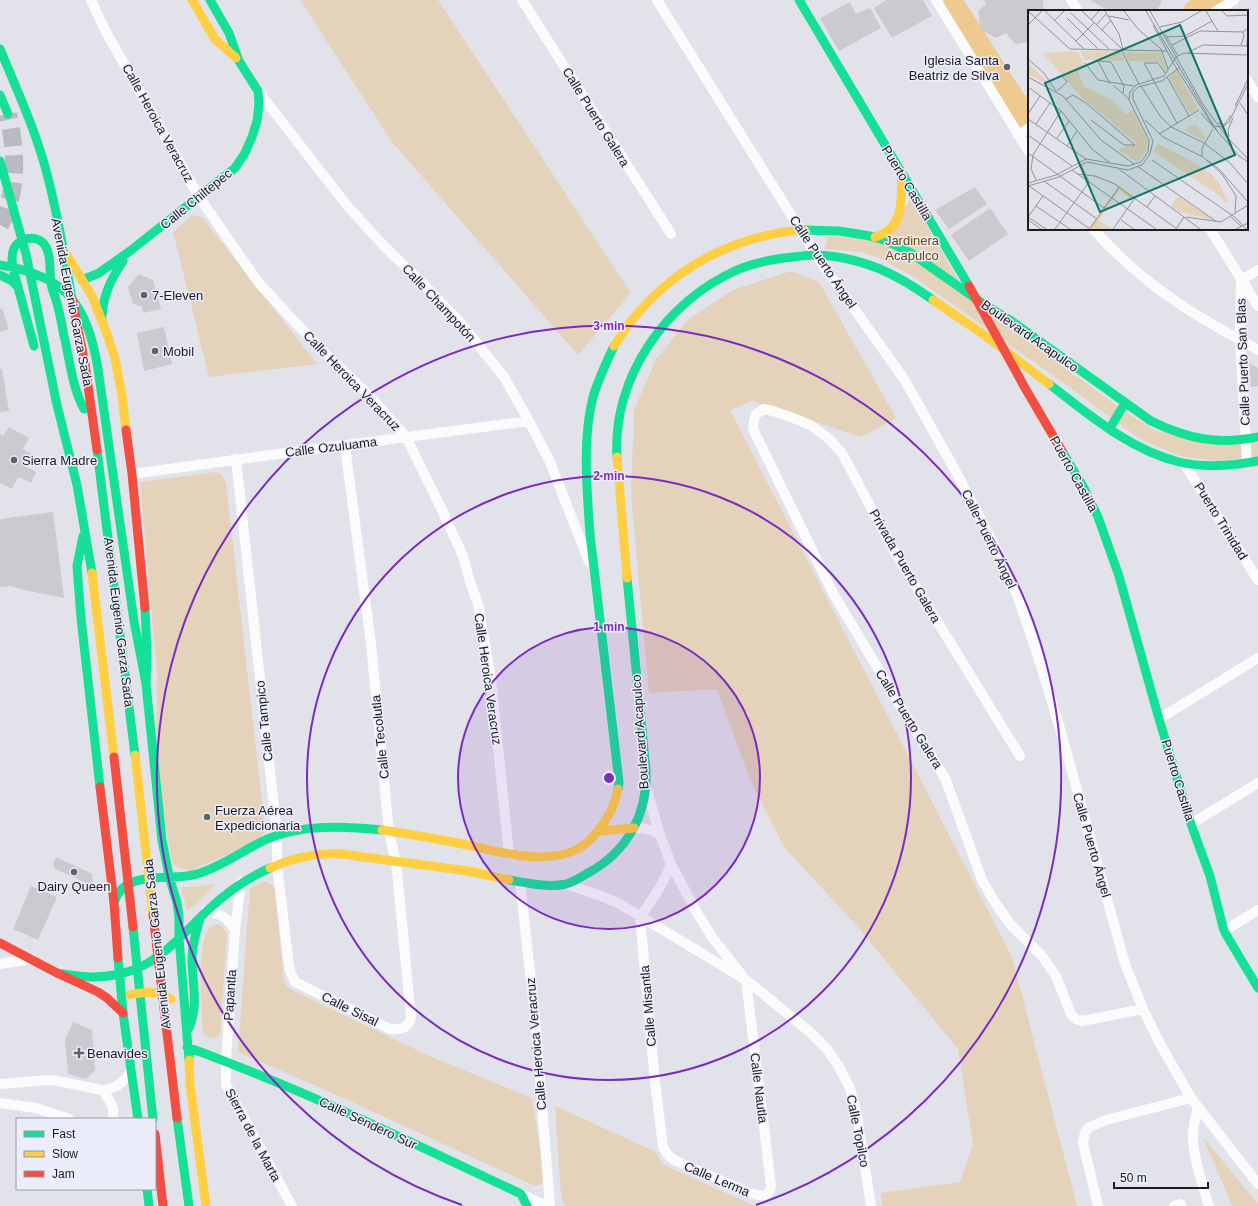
<svg xmlns="http://www.w3.org/2000/svg" width="1258" height="1206" viewBox="0 0 1258 1206" font-family="Arial,sans-serif">
	<rect width="100%" height="100%" fill="#e2e3ea"/>
	<path fill="#e4d2ba" d="M 300,0 L 438,0 L 631,293 L 578,355 L 392,142 Z
		M 911,198 L 969,299 L 1130,415 L 1156,431 L 1258,443 L 1258,457 L 1216,461 L 1180,456 L 1140,439 L 1083,397 L 917,279 L 882,259 L 861,252 L 825,249 L 828,236 L 875,241 L 904,210 Z
		M 192,215 L 202,217 L 317,364 L 209,377 L 173,232 Z
		M 791,271 L 819,282 L 896,418 L 861,437 L 752,401 L 730,410 L 1012,957 L 1077,1206 L 882,1206 L 881,1193 L 960,1182 L 973,1144 L 958,1049 L 857,926 L 784,847 L 750,780 L 717,689 L 649,693 L 631,495 L 634,410 L 656,359 L 689,319 L 733,290 Z
		M 215,472 L 222,475 L 226,483 L 265,829 L 263,835 L 257,841 L 191,871 L 179,868 L 172,862 L 156,770 L 157,674 L 140,482 Z
		M 265,881 L 271,884 L 275,888 L 283,974 L 286,986 L 294,991 L 427,1055 L 532,1098 L 545,1179 L 540,1185 L 533,1185 L 321,1088 L 238,1052 L 250,888 Z
		M 216,884 L 194,906 L 187,910 L 181,887 L 196,887 Z
		M 217,924 L 223,927 L 227,935 L 220,1034 L 214,1039 L 203,1035 C 202,1015 195,939 211,927 C 213,925 215,925 217,924 Z
		M 555,1106 L 656,1152 L 662,1164 L 755,1206 L 566,1206 L 564,1205 L 561,1197 Z
		M 1203,1137 L 1258,1204 L 1258,1206 L 1232,1206 Z"/>
	<g fill="none" stroke-linecap="round" stroke-linejoin="round">
		<path stroke="#efca90" stroke-width="23" d="M 954,6 L 1025,117 L 1029,114
			M 1195,11 L 1213,0"/>
	</g>
	<path fill="#cacad0" d="M 886,0 L 923,0 L 932,16 L 892,38 L 874,8 Z
		M 984,0 L 1043,0 L 1044,11 L 1029,11 L 1029,42 L 1015,44 L 1006,33 L 996,38 L 981,30 L 978,11 L 986,4 Z
		M 1090,0 L 1162,0 L 1157,11 L 1151,8 L 1150,11 L 1140,11 L 1135,8 L 1133,11 L 1109,11 Z
		M 850,2 L 856,14 L 870,8 L 881,28 L 839,51 L 820,18 Z
		M 975,187 L 987,204 L 949,229 L 935,210 Z
		M 990,208 L 1008,234 L 969,261 L 951,235 Z
		M 139,274 L 153,280 L 161,309 L 143,313 L 142,306 L 133,304 L 128,287 Z
		M 2,308 L 9,329 L 0,332 L 0,309 Z
		M 164,327 L 172,364 L 144,371 L 137,333 Z
		M 1249,363 L 1258,368 L 1258,386 L 1251,387 Z
		M 0,369 L 2,369 L 9,411 L 0,412 Z
		M 9,427 L 29,438 L 23,449 L 31,454 L 25,466 L 36,472 L 31,483 L 18,477 L 12,489 L 1,483 L 0,484 L 0,434 L 3,436 Z
		M 53,512 L 64,598 L 24,590 L 11,586 L 0,587 L 0,519 Z
		M 56,857 L 92,874 L 93,886 L 55,869 L 53,864 Z
		M 31,886 L 57,897 L 38,940 L 13,929 Z
		M 73,1022 L 92,1030 L 95,1070 L 86,1079 L 68,1074 L 65,1040 Z"/>
	<g fill="none" stroke-linecap="round" stroke-linejoin="round">
		<path stroke="#babbc2" stroke-width="18" stroke-dasharray="18 9" stroke-linecap="butt" d="M 0,225 C 19,189 16,152 8,114"/>
		<path stroke="#fbfbfc" stroke-width="10" d="M 91,0 L 105,30 L 199,197 L 258,282 L 292,319 L 325,353 L 371,397 L 406,437 L 442,510 L 463,556 L 470,582 L 478,604 L 491,679 L 509,854
			M 522,0 L 671,234
			M 657,0 L 816,255 L 904,379 L 955,470 L 1003,562 L 1017,595 L 1036,650 L 1061,732 L 1125,964 L 1143,1009 L 1159,1042 L 1191,1098 L 1258,1184
			M 936,0 L 1029,152
			M 1071,0 L 1078,11
			M 1216,11 L 1234,0
			M 1247,80 L 1258,97
			M 258,91 L 345,203 L 381,243 L 422,283 L 459,321 L 504,377 L 529,421 L 550,462 L 589,562
			M 1018,135 L 1029,128
			M 1093,229 C 1116,254 1143,279 1171,298 C 1198,318 1229,333 1258,350
			M 1210,229 L 1258,306
			M 236,459 L 277,835 L 277,864 L 288,958 L 290,971 L 295,982 L 390,1029 C 401,1030 410,1028 411,1016 L 396,862 L 389,832 L 371,644 L 345,446
			M 1184,463 L 1258,580
			M 1247,464 L 1240,339 L 1241,280 L 1258,270
			M 132,474 L 292,452 L 529,421
			M 1159,719 L 1258,658
			M 1020,756 L 894,551 L 842,453 L 828,438 L 812,426 L 796,419 L 773,411 L 764,409 L 756,414 L 754,420 L 753,429 L 833,593 L 905,714 L 945,778 L 982,880 L 994,901 L 1011,925 L 1042,956 L 1056,976 L 1071,1014 L 1076,1019 L 1082,1021 L 1143,1009
			M 647,791 L 660,835 L 671,864 L 696,911 L 712,937 L 741,974
			M 1191,824 L 1258,783
			M 634,828 C 644,828 651,829 660,835
			M 671,864 C 663,885 653,899 640,917 L 655,1081 L 663,1147 L 668,1155 L 674,1160 L 752,1194 C 762,1196 770,1198 771,1185 L 746,980
			M 241,882 L 235,930 L 226,1061 L 226,1085 L 292,1206
			M 520,882 L 535,1017 L 550,1206
			M 566,884 L 601,896 L 618,903 L 746,980 L 810,1032 L 827,1049 L 839,1067 L 850,1088 L 857,1116 L 871,1206
			M 206,911 C 220,913 228,918 235,930
			M 1224,931 L 1258,910
			M 0,964 L 32,959
			M 0,1084 L 48,1080 L 58,1081 L 102,1090 C 116,1089 125,1082 132,1070
			M 102,1090 C 109,1100 116,1106 112,1119
			M 0,1103 L 36,1108 L 69,1119
			M 1198,1107 C 1196,1116 1193,1125 1193,1135 C 1192,1154 1203,1187 1209,1206
			M 521,1194 L 546,1206
			M 1098,1206 L 1083,1143 L 1085,1132 L 1090,1127 L 1106,1120 L 1191,1098
			M 1174,1206 L 1181,1204"/>
		<path stroke="#16e098" stroke-width="9" d="M 799,0 L 969,286
			M 0,49 C 17,90 36,131 47,174 C 58,215 65,257 72,299
			M 0,95 L 8,114
			M 0,161 L 26,254 L 57,405 L 77,485 L 92,573
			M 804,230 L 839,231 L 870,236 L 887,241 L 911,253 L 982,303 L 1010,320 L 1151,421 C 1188,439 1218,445 1258,437
			M 0,265 C 67,276 87,304 98,369 L 134,621 L 146,684
			M 0,275 L 12,281 L 18,287 L 34,346
			M 82,280 L 99,273 L 130,251 L 235,168 L 245,153 L 252,137 L 257,121 L 259,104 L 258,91 L 239,61 L 229,33 L 210,0
			M 18,287 C 15,276 10,263 13,251 C 17,237 39,233 46,247 C 52,258 49,271 51,283 C 52,290 55,296 57,303 C 60,314 62,325 64,336 C 70,360 72,387 84,409
			M 102,317 C 103,295 111,279 123,261
			M 614,346 C 606,363 598,380 593,397 C 582,440 587,491 590,534 L 619,782 L 618,789
			M 1049,384 C 1088,414 1130,450 1179,462 C 1205,468 1232,466 1258,461
			M 1110,428 L 1125,403
			M 97,450 L 135,755
			M 1062,451 L 1084,488 L 1098,517 L 1119,576 L 1159,719 L 1191,824 L 1210,876 L 1224,931 L 1258,988
			M 617,457 C 612,378 666,301 737,270 C 755,262 774,259 793,257 C 801,256 809,255 817,255 C 863,257 897,274 933,300
			M 83,536 L 77,566 L 81,618 L 100,787
			M 145,608 L 147,654 L 146,684 L 162,840 L 169,876 L 177,903 L 179,917 L 179,938 L 189,1060
			M 509,880 C 527,883 548,888 566,884 C 574,882 581,877 588,873 C 627,852 648,814 646,770 L 627,578
			M 114,903 C 123,868 171,882 197,874 C 221,867 242,851 265,840 C 300,824 344,826 382,830
			M 133,927 L 153,1119
			M 118,958 L 123,1013 L 138,1119
			M 57,973 C 77,976 95,979 114,975 C 157,968 178,938 208,910 C 226,893 247,878 270,868
			M 189,1028 C 199,1005 192,983 192,959 C 192,945 196,932 200,919
			M 187,1047 C 302,1089 411,1142 521,1194 L 527,1206
			M 177,1118 L 189,1206
			M 147,1189 L 149,1206"/>
		<path stroke="#ffcf43" stroke-width="9" d="M 192,0 L 215,39 L 236,58
			M 875,237 C 881,235 887,232 892,227 C 903,216 901,189 902,174
			M 67,255 L 92,296 L 107,334 L 115,358 L 122,396 L 126,430
			M 933,300 L 984,335 L 1049,384
			M 614,346 C 619,339 624,331 629,324 C 672,268 734,235 804,230
			M 617,457 L 627,578
			M 92,573 L 114,757
			M 135,755 L 153,915
			M 382,830 C 409,834 436,839 463,844 C 500,852 557,870 589,841 C 592,838 594,835 597,832 C 608,819 615,805 618,789
			M 599,831 L 634,828
			M 270,868 C 292,858 317,853 341,854 L 468,871 L 509,880
			M 130,995 C 145,991 158,991 171,999
			M 189,1060 L 190,1084 L 206,1206"/>
		<path stroke="#f24e42" stroke-width="9" d="M 969,286 L 1025,388 L 1062,451
			M 72,299 L 85,364 L 97,450
			M 126,430 L 132,474 L 145,608
			M 114,757 L 133,927
			M 100,787 L 114,903 L 118,958
			M 153,915 L 177,1118
			M 0,943 L 57,973 L 98,992 L 107,998 L 123,1013
			M 155,1134 L 163,1206"/>
	</g>
	<circle cx="609" cy="778" r="151" fill="#7b2cbf" fill-opacity=".12"/>
	<g fill="none" stroke="#7b2cbf" stroke-width="2">
		<circle cx="609" cy="778" r="151"/>
		<circle cx="609" cy="778" r="302"/>
		<path d="M462 1205A452 452 0 1 1 756 1205"/>
	</g>
	<g fill="#616267" stroke="#ecedfa" stroke-width="1.5">
		<circle cx="1007" cy="67" r="4"/>
		<circle cx="144" cy="295" r="4"/>
		<circle cx="155" cy="351" r="4"/>
		<circle cx="14" cy="460" r="4"/>
		<circle cx="207" cy="817" r="4"/>
		<circle cx="74" cy="872" r="4"/>
		<path d="M77 1047h4v4h4v4h-4v4h-4v-4h-4v-4h4z"/>
	</g>
	<g text-anchor="middle" dominant-baseline="central" stroke-width="3" stroke-linejoin="round" paint-order="stroke">
		<g font-size="13" fill="#1b1c20" stroke="#ecedfa" text-anchor="start">
			<text x="999" y="60" text-anchor="end">Iglesia Santa<tspan x="999" dy="15">Beatriz de Silva</tspan></text>
			<text x="152" y="295">7-Eleven</text>
			<text x="163" y="351">Mobil</text>
			<text x="22" y="460">Sierra Madre</text>
			<text x="215" y="810">Fuerza Aérea<tspan x="215" dy="15">Expedicionaria</tspan></text>
			<text x="74" y="886" text-anchor="middle">Dairy Queen</text>
			<text x="87" y="1053">Benavides</text>
		</g>
		<g font-size="13" fill="#1b1c20" stroke="#ecedfa">
			<text transform="translate(596 117) rotate(58)">Calle Puerto Galera</text>
			<text transform="translate(158 123) rotate(61)">Calle Heroica Veracruz</text>
			<text transform="translate(907 183) rotate(59)">Puerto Castilla</text>
			<text transform="translate(196 199) rotate(-39)">Calle Chiltepec</text>
			<text transform="translate(823 262) rotate(56)">Calle Puerto Ángel</text>
			<text transform="translate(72 302) rotate(79)">Avenida Eugenio Garza Sada</text>
			<text transform="translate(439 303) rotate(47)">Calle Champotón</text>
			<text transform="translate(1030 336) rotate(35)">Boulevard Acapulco</text>
			<text transform="translate(1243 362) rotate(-92)">Calle Puerto San Blas</text>
			<text transform="translate(352 381) rotate(46)">Calle Heroica Veracruz</text>
			<text transform="translate(331 447) rotate(-7)">Calle Ozuluama</text>
			<text transform="translate(1074 474) rotate(61)">Puerto Castilla</text>
			<text transform="translate(1221 521) rotate(58)">Puerto Trinidad</text>
			<text transform="translate(989 539) rotate(64)">Calle Puerto Ángel</text>
			<text transform="translate(905 566) rotate(60)">Privada Puerto Galera</text>
			<text transform="translate(119 622) rotate(83)">Avenida Eugenio Garza Sada</text>
			<text transform="translate(488 679) rotate(82)">Calle Heroica Veracruz</text>
			<text transform="translate(909 719) rotate(58)">Calle Puerto Galera</text>
			<text transform="translate(264 721) rotate(-96)">Calle Tampico</text>
			<text transform="translate(640 732) rotate(-94)">Boulevard Acapulco</text>
			<text transform="translate(380 737) rotate(-96)">Calle Tecolutla</text>
			<text transform="translate(1178 780) rotate(73)">Puerto Castilla</text>
			<text transform="translate(1092 845) rotate(74)">Calle Puerto Ángel</text>
			<text transform="translate(157 944) rotate(-96)">Avenida Eugenio Garza Sada</text>
			<text transform="translate(230 995) rotate(-86)">Papantla</text>
			<text transform="translate(648 1006) rotate(-95)">Calle Misantla</text>
			<text transform="translate(350 1009) rotate(26)">Calle Sisal</text>
			<text transform="translate(536 1044) rotate(-95)">Calle Heroica Veracruz</text>
			<text transform="translate(759 1088) rotate(83)">Calle Nautla</text>
			<text transform="translate(368 1123) rotate(25)">Calle Sendero Sur</text>
			<text transform="translate(858 1131) rotate(79)">Calle Topilco</text>
			<text transform="translate(253 1135) rotate(62)">Sierra de la Marta</text>
			<text transform="translate(717 1179) rotate(23)">Calle Lerma</text>
		</g>
		<g font-size="13" fill="#694700" stroke="#ecedfa">
			<text x="912" y="240">Jardinera<tspan x="912" dy="15">Acapulco</tspan></text>
		</g>
	</g>
	<g transform="translate(1028 10)">
		<rect width="220" height="220" fill="#e2e3ea"/>
		<path d="M 49,41 L 58,57 L 50,62 L 56,76 L 84,90 L 98,104 L 105,100 L 120,130 L 118,142 L 109,152 L 91,141 L 94,137 L 109,134 L 54,88 L 15,43 ZM 52,41 L 91,41 L 97,51 L 57,50 ZM 95,42 L 133,43 L 139,61 L 137,62 L 131,52 L 100,51 ZM 0,53 L 26,78 L 0,64 ZM 148,60 L 170,99 L 162,104 L 141,68 ZM 167,114 L 178,128 L 176,131 L 156,120 ZM 129,133 L 158,148 L 183,164 L 192,175 L 200,192 L 196,192 L 192,186 L 126,142 ZM 150,186 L 185,210 L 152,202 L 143,196 ZM 70,210 L 84,219 L 63,219 Z" fill="#e4d2ba"/>
		<path fill="none" stroke="#efca90" stroke-width="2" d="M 63,219 L 91,179 L 104,188"/>
		<path fill="none" stroke="#929399" stroke-width="1" d="M 0,1 L 42,39 L 139,41M 17,1 L 56,39M 54,1 L 95,40M 77,1 L 91,24 L 95,39M 96,1 L 110,19 L 133,39 L 140,59M 118,1 L 189,121 L 211,146 L 220,152M 122,1 L 176,96 L 199,127 L 220,149M 178,1 L 190,21M 194,1 L 199,6 L 220,5M 43,3 L 81,39M 81,6 L 101,10M 39,8 L 70,39M 27,10 L 36,1M 63,10 L 71,1M 0,15 L 14,1M 68,15 L 79,3M 125,15 L 147,56 L 185,116 L 195,117 L 201,112 L 220,74M 132,17 L 154,12 L 173,1M 74,20 L 83,10M 137,24 L 150,46M 139,27 L 157,26 L 184,11M 48,31 L 66,13M 144,35 L 172,21 L 215,22 L 220,18M 213,35 L 216,26 L 215,22M 219,36 L 220,19M 93,40 L 111,74M 161,42 L 175,35 L 220,36M 156,43 L 220,45M 0,49 L 16,63 L 28,81M 57,53 L 70,70 L 106,76M 137,63 L 130,53 L 116,53 L 149,113M 0,67 L 35,86 L 73,130 L 106,154M 139,67 L 161,106M 25,70 L 33,65 L 39,72 L 29,81M 82,74 L 70,51 L 83,52 L 96,76 L 95,83M 85,75 L 101,89M 113,76 L 132,106 L 143,117 L 176,133 L 202,153 L 220,174M 0,77 L 33,101 L 65,140 L 81,152M 38,89 L 45,85 L 58,93 L 107,135 L 96,135 L 63,110M 212,93 L 220,105M 207,96 L 220,69M 173,103 L 189,121M 0,104 L 12,86M 0,109 L 58,149M 117,110 L 135,127 L 175,147 L 194,164 L 208,186 L 207,202M 190,113 L 196,115 L 203,105M 8,114 L 22,93M 131,124 L 171,100M 0,125 L 44,156M 201,127 L 200,120 L 205,108M 29,128 L 41,111M 39,136 L 49,121M 0,143 L 76,198M 174,146 L 174,138 L 185,119M 124,150 L 208,208 L 218,219M 179,150 L 191,159 L 220,192M 109,156 L 189,212M 91,159 L 172,219M 44,160 L 128,219M 49,164 L 67,166 L 87,174 L 149,219M 8,170 L 3,159 L 5,145 L 33,101M 16,171 L 69,209M 0,173 L 28,165 L 58,149 L 100,156 L 113,152 L 120,142 L 121,130 L 101,90 L 102,82 L 108,75 L 136,66 L 148,47 L 156,43M 0,176 L 31,167 L 59,152 L 100,160 L 114,155 L 122,144 L 125,131 L 105,89 L 105,82 L 110,77 L 134,71 L 152,57M 1,176 L 62,219M 8,196 L 42,219M 119,197 L 127,186M 0,207 L 15,186M 0,207 L 18,219M 158,207 L 193,212 L 220,195M 203,207 L 214,217M 0,210 L 13,219M 93,210 L 106,219M 62,218 L 91,177M 27,219 L 61,172 L 53,155M 85,219 L 107,188M 148,219 L 156,207M 208,219 L 220,213"/>
		<path fill="#0f766e" fill-opacity="0.15" stroke="#0f766e" stroke-width="2" d="M 152,15 L 207,145 L 72,202 L 17,73 Z"/>
		<rect width="220" height="220" fill="none" stroke="#1b1c20" stroke-width="2"/>
	</g>
	<circle cx="609" cy="778" r="6" fill="#7b2cbf" stroke="#ecedfa" stroke-width="2"/>
	<g font-size="12" text-anchor="middle" font-weight="bold" fill="#7b2cbf" stroke="#ecedfa" stroke-width="3" stroke-linejoin="round" paint-order="stroke">
		<text x="609" y="330">3 min</text>
		<text x="609" y="480">2 min</text>
		<text x="609" y="631">1 min</text>
	</g>
	<rect x="16" y="1118" width="140" height="72" fill="#ecedfa" stroke="#9899a3"/>
	<rect x="24" y="1131" width="20" height="6" fill="#16e098" stroke="#9899a3"/>
	<text x="52" y="1138" font-size="12" fill="#1b1c20">Fast</text>
	<rect x="24" y="1151" width="20" height="6" fill="#ffcf43" stroke="#9899a3"/>
	<text x="52" y="1158" font-size="12" fill="#1b1c20">Slow</text>
	<rect x="24" y="1171" width="20" height="6" fill="#f24e42" stroke="#9899a3"/>
	<text x="52" y="1178" font-size="12" fill="#1b1c20">Jam</text>
	<path d="M1114 1182v6h94v-6" fill="none" stroke="#1b1c20" stroke-width="2"/>
	<text x="1120" y="1182" font-size="12" fill="#1b1c20" stroke="#ecedfa" stroke-width="3" paint-order="stroke">50 m</text>
</svg>
